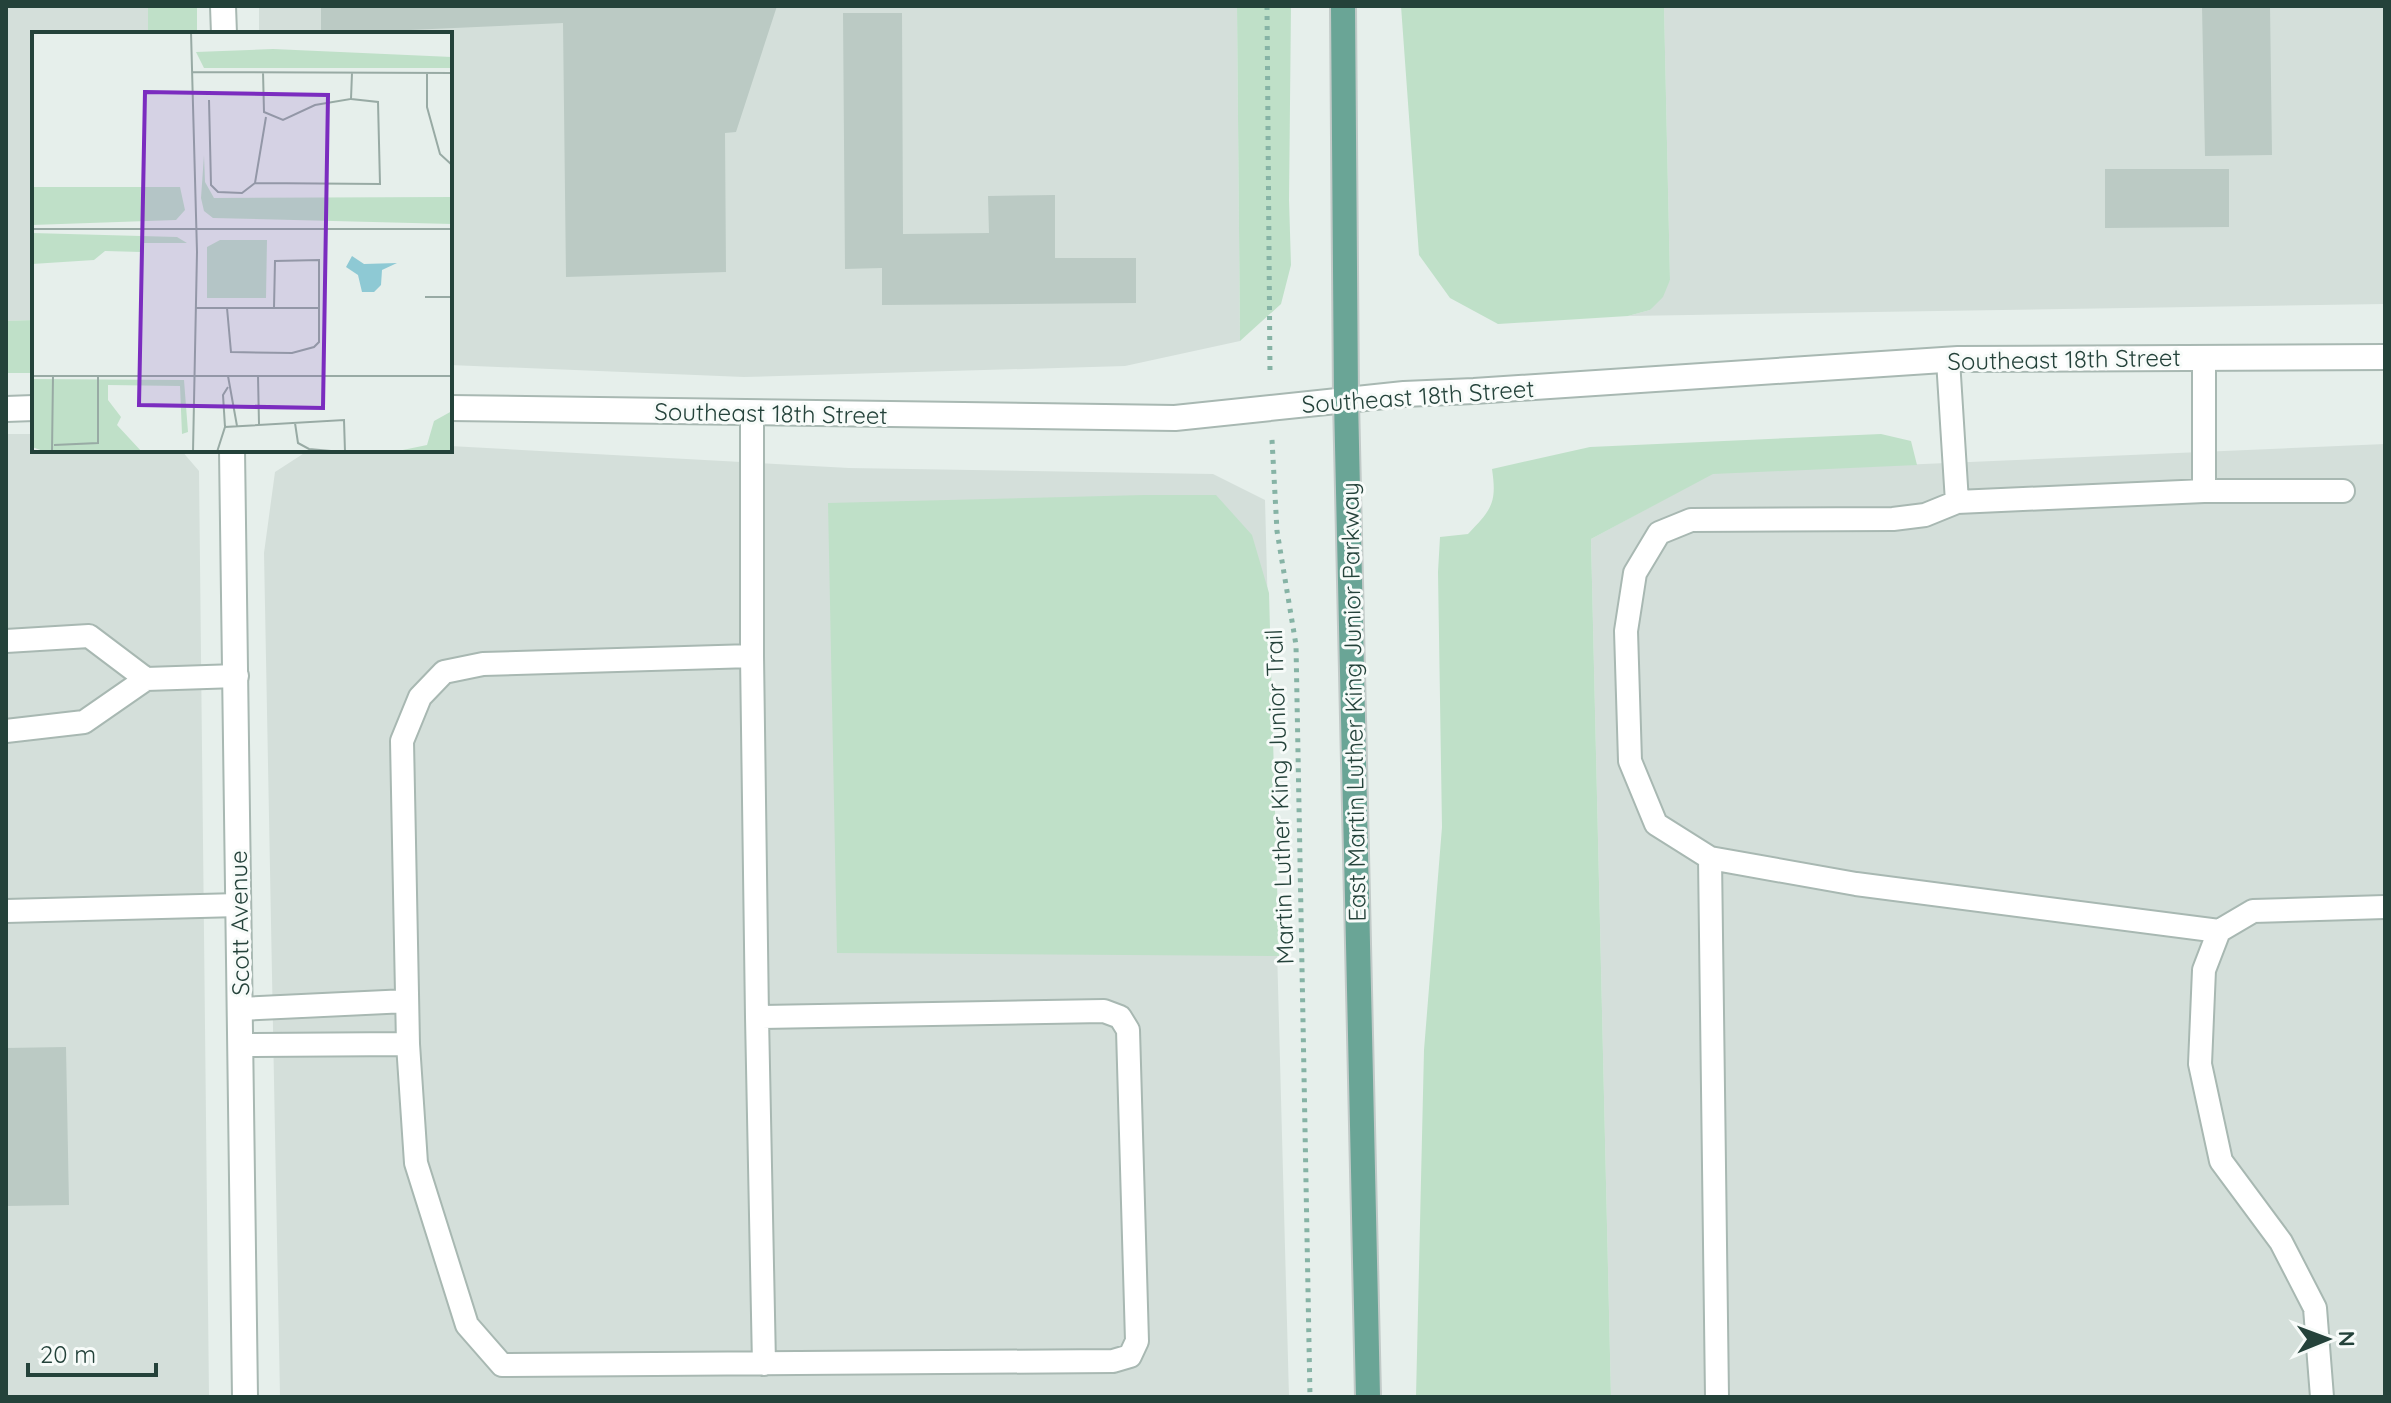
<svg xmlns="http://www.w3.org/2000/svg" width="2391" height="1403" viewBox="0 0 2391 1403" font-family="Quicksand,sans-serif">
	<rect width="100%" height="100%" fill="#e6efeb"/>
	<path fill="#d4dfda" d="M 6,6 L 148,6 L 148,34 L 34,34 L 34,320 L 6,321 Z
		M 259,6 L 1237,6 L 1240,341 L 1125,366 L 744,377 L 450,365 L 450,34 L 259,34 Z
		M 1664,6 L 2385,6 L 2385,304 L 1628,316 L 1650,310 L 1670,280 Z
		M 6,434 L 34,434 L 34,450 L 181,450 L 199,471 L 209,1397 L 6,1397 Z
		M 2385,444 L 2385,1397 L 1611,1397 L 1591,539 L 1713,473 Z
		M 450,446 L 849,468 L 1213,474 L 1265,500 L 1289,1397 L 280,1397 L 264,553 L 275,472 L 309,450 L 450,450 Z"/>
	<path fill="#bfe0c8" d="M 148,6 L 197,6 L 197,34 L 148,34 Z
		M 1237,6 L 1291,6 L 1289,200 L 1291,265 L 1281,304 L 1240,341 Z
		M 1401,6 L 1664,6 L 1670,280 L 1663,297 L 1650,310 L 1628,316 L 1498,324 L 1450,298 L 1419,255 Z
		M 34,320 L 34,373 L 6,373 L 6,321 Z
		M 1881,434 L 1911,441 L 1917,465 L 1713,474 L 1591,539 L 1611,1397 L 1416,1397 L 1424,1050 L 1442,827 L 1438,572 L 1440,537 L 1468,534 C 1492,509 1497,503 1492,469 L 1590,447 Z
		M 1144,495 L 1216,495 L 1252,535 L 1269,593 L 1279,956 L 837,953 L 828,503 Z"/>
	<path fill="#bbcac4" d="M 321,6 L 777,6 L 736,132 L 725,133 L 726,272 L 566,277 L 563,23 L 321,34 Z
		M 2202,6 L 2270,6 L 2272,155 L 2205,156 Z
		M 843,13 L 902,13 L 903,234 L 989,233 L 988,196 L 1055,195 L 1055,258 L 1136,258 L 1136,303 L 882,305 L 882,268 L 845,269 Z
		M 2105,169 L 2229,169 L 2229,227 L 2105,228 Z
		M 66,1047 L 69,1205 L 6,1206 L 6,1048 Z"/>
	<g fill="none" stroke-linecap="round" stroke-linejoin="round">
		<defs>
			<path id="service" d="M 2204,358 L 2204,491
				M 1948,360 L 1957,502
				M 6,641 L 89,636 L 146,679
				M 752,656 L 483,664 L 444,672 L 420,697 L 402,741 L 408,1044 L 416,1163 L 467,1325 L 502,1365 L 1113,1361 L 1130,1356 L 1137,1341 L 1128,1030 L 1120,1017 L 1104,1011 L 757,1017 L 752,656 L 752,412
				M 6,731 L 84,722 L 146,679 L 237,676
				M 1710,858 L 1717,1397
				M 6,911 L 239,905
				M 2219,931 L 1856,884 L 1710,858 L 1656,824 L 1630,761 L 1626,631 L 1635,573 L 1659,533 L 1691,520 L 1893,519 L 1925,515 L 1957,502 L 2204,491 L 2343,491
				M 240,1009 L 407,1001
				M 757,1017 L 764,1364
				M 241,1045 L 408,1044
				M 2322,1397 L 2315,1308 L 2281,1242 L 2221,1161 L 2200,1064 L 2204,970 L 2219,931 L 2253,911 L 2385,907"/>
			<path id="minor" d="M 223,6 L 224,34
				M 232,450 L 245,1397"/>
			<path id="tertiary" d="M 450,408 L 1175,418 L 1404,394 L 1474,391 L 1958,359 L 2385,357
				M 6,409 L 34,408"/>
			<path id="primary" d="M 1343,6 L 1346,400 L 1368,1397"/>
		</defs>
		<use href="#service" stroke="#a8b8b2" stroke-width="26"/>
		<use href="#minor" stroke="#a8b8b2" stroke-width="28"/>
		<use href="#tertiary" stroke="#a8b8b2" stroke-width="28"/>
		<use href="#primary" stroke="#c2cac8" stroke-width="28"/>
		<path stroke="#86b3a5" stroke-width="5" stroke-dasharray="4 6" stroke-linecap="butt" d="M 1267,6 L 1270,374
			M 1272,440 L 1277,531 L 1296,645 L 1310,1397"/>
		<use href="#service" stroke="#fff" stroke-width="22"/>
		<use href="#minor" stroke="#fff" stroke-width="24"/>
		<use href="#tertiary" stroke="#fff" stroke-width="24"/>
		<use href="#primary" stroke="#6aa596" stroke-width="24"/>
	</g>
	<g text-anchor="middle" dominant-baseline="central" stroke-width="6" stroke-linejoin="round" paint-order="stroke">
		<g font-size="24" fill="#24423a" stroke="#f7fbf9">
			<text transform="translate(2064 359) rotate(-1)">Southeast 18th Street</text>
			<text transform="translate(1418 396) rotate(-4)">Southeast 18th Street</text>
			<text transform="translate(771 413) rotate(1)">Southeast 18th Street</text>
			<text transform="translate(1353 702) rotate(-91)">East Martin Luther King Junior Parkway</text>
			<text transform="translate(1279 797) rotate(-92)">Martin Luther King Junior Trail</text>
			<text transform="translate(239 923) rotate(-91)">Scott Avenue</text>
		</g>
	</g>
	<g transform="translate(32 32)">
		<rect width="420" height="420" fill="#e6efeb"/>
		<path d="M 241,17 L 420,25 L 420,36 L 172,36 L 164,20 ZM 172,123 L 173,150 L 182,166 L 420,165 L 420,192 L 181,186 L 172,179 L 169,166 ZM 0,155 L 148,155 L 153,178 L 144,188 L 0,193 ZM 0,201 L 145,205 L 155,211 L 109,211 L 109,220 L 73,219 L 62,228 L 0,232 ZM 188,208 L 235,208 L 234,266 L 175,266 L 175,215 ZM 0,347 L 152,348 L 156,400 L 150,402 L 148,354 L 76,353 L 76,368 L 89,385 L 85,393 L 110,420 L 14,420 L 0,415 ZM 420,379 L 420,420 L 361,420 L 395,413 L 402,389 Z" fill="#bfe0c8"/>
		<path d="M 320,224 L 332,232 L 365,231 L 350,238 L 349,253 L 342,260 L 330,260 L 326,243 L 314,235 Z" fill="#8ec9d4"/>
		<path fill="none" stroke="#98aaa4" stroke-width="2" d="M 159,0 L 165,220 L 161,420M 160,40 L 420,41M 231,40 L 232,80 L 251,88 L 283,73 L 319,67 L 320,41M 395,41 L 395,75 L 408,122 L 420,133M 177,68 L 179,153 L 186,160 L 210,161 L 223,151 L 234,85M 223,151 L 348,152 L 346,70 L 319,67M 0,197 L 420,197M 393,265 L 420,265M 163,276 L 242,276 L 243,229 L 287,228 L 287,310 L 282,315 L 260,321 L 199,320 L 195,276M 242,276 L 287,276M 0,344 L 420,344M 196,344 L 205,394M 226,344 L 227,392M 263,391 L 266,411 L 277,417 L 310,420M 193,395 L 191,363 L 196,355M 22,413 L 66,411 L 66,344M 20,420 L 21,344M 185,420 L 193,395 L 312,388 L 313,420"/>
		<path fill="#7b2cbf" fill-opacity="0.15" stroke="#7b2cbf" stroke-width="4" d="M 113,60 L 296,63 L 291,376 L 107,373 Z"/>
		<rect width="420" height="420" fill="none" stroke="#24423a" stroke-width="4"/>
	</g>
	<rect width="2391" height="1403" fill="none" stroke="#24423a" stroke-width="16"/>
	<g transform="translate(2327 1339) rotate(89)" stroke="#f7fbf9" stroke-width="6" paint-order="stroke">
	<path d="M0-6L14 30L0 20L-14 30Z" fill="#24423a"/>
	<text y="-12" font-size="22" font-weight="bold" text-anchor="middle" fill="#24423a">N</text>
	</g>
	<path d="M28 1363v12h128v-12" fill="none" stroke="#24423a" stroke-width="4"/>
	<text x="40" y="1363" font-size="24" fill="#24423a" stroke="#f7fbf9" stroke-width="6" paint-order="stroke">20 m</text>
</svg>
